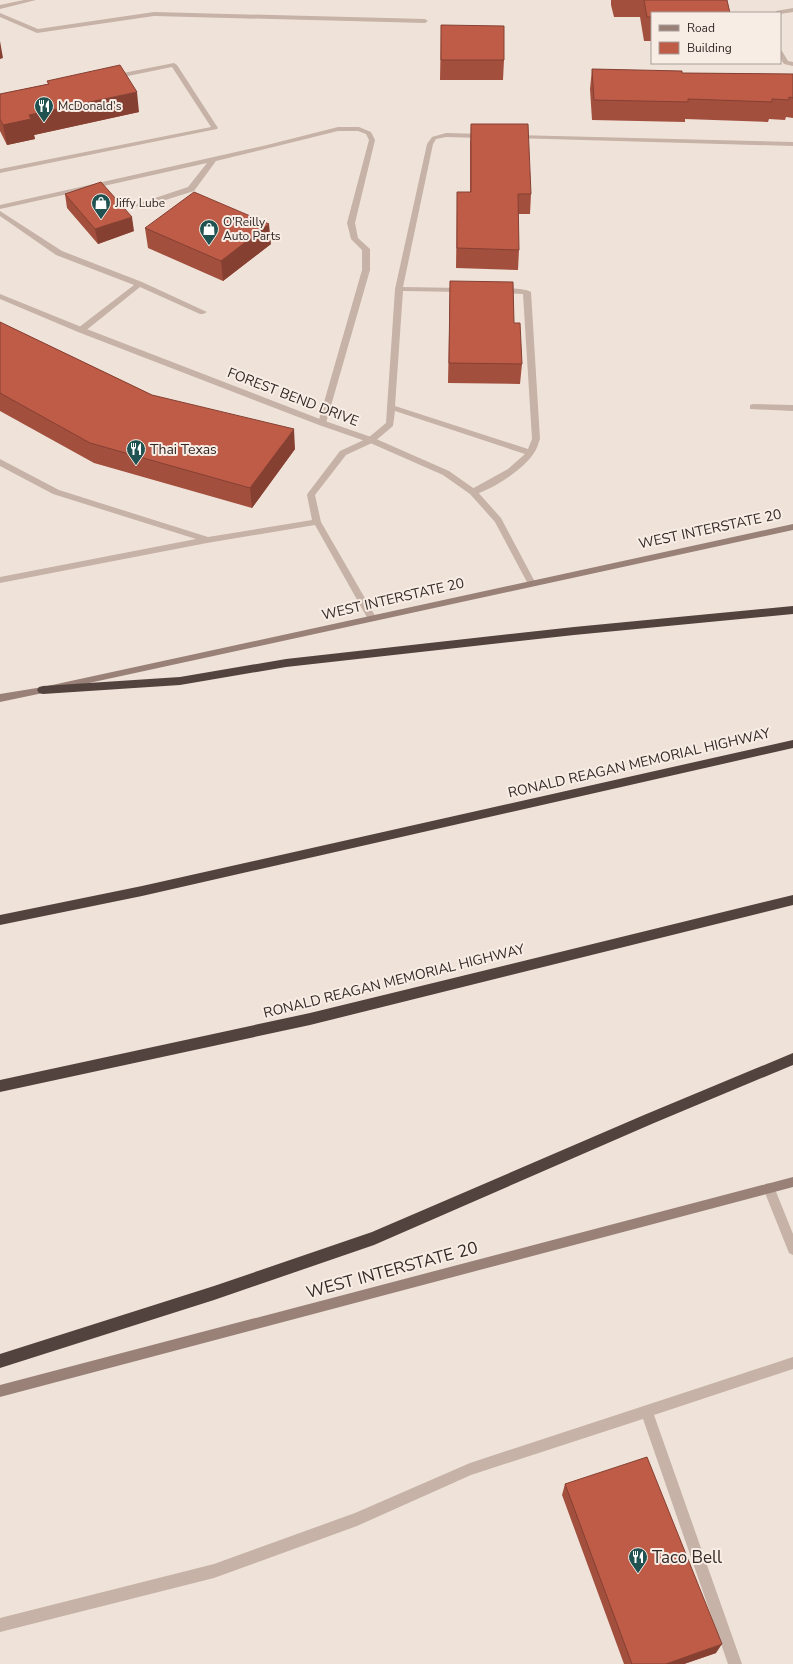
<svg xmlns="http://www.w3.org/2000/svg" width="793" height="1664" viewBox="0 0 793 1664" font-family="'Nunito Sans',sans-serif">
	<rect width="100%" height="100%" fill="#efe3d9"/>
	<g fill="none" stroke-linecap="round" stroke-linejoin="round">
		<path fill="#c6b2a6" fill-rule="evenodd" d="M 24,0 L 36,0 L 0,9 L 0,5 Z
			M 154,12 L 425,19 L 428,21 L 425,23 L 154,16 L 37,33 L 0,17 L 0,13 L 38,29 Z
			M 174,63 L 177,65 L 218,128 L 217,129 L 0,173 L 0,169 L 211,127 L 172,67 L 113,79 L 110,77 L 113,75 Z
			M 338,127 L 359,127 L 371,132 L 375,140 L 355,223 L 358,238 L 370,249 L 370,270 L 326,423 L 322,426 L 318,423 L 362,270 L 362,250 L 351,239 L 347,223 L 369,140 L 366,134 L 358,131 L 338,131 L 216,161 L 194,191 L 140,208 L 136,206 L 137,204 L 188,187 L 207,163 L 0,209 L 0,205 L 267,145 Z
			M 446,133 L 482,134 L 485,136 L 482,138 L 446,137 L 436,139 L 433,144 L 403,287 L 463,288 L 467,290 L 463,292 L 403,291 L 395,406 L 528,449 L 532,439 L 523,294 L 501,293 L 497,291 C 503,287 525,288 531,292 L 540,439 C 538,444 537,449 534,453 C 523,470 492,490 473,495 L 470,494 L 469,492 L 470,490 L 508,469 L 525,454 L 395,411 L 393,426 L 374,442 L 346,455 L 315,495 L 321,522 L 377,619 L 375,621 L 369,621 L 315,525 L 207,543 L 0,583 L 0,577 L 196,539 L 53,494 L 0,466 L 0,459 L 59,490 L 208,537 L 312,520 L 307,495 L 308,493 L 340,451 L 368,438 L 386,423 L 395,289 L 427,144 L 432,137 Z
			M 516,135 L 793,142 L 793,146 L 514,138 L 513,137 Z
			M 0,211 L 62,251 L 142,282 L 207,312 L 203,314 L 200,314 L 140,287 L 84,332 L 78,332 L 78,328 L 134,285 L 56,255 L 0,216 Z
			M 753,404 L 793,405 L 793,411 L 750,409 L 750,405 Z
			M 769,1183 L 773,1184 L 793,1234 L 793,1255 L 789,1253 L 763,1188 L 765,1184 Z
			M 793,1357 L 793,1369 L 654,1415 L 742,1664 L 728,1664 L 643,1419 L 471,1475 L 357,1526 L 214,1578 L 0,1632 L 0,1618 L 214,1564 L 355,1513 L 470,1463 Z"/>
		<path fill="#c6b2a6" fill-rule="evenodd" d="M 793,8 L 793,12 L 780,14 L 780,13 L 775,13 L 776,11 Z
			M 780,50 L 782,51 L 788,61 L 793,62 L 793,66 L 784,64 L 780,58 Z
			M 0,294 L 84,328 L 325,421 L 374,438 L 449,471 L 476,490 L 501,518 L 535,582 L 531,585 L 528,584 L 495,522 L 470,494 L 443,475 L 368,442 L 319,425 L 78,332 L 0,299 Z"/>
		<path fill="#9a8178" fill-rule="evenodd" d="M 793,524 L 793,530 L 43,693 L 0,702 L 0,694 L 43,687 Z
			M 793,1177 L 793,1187 L 0,1397 L 0,1385 Z"/>
		<path fill="#53433e" fill-rule="evenodd" d="M 793,606 L 793,614 L 574,635 L 286,667 L 180,685 L 43,694 L 39,693 L 37,690 L 39,687 L 43,686 L 180,677 L 286,659 L 574,627 Z
			M 793,740 L 793,748 L 142,896 L 0,925 L 0,915 L 142,886 Z
			M 793,895 L 793,905 L 310,1025 L 0,1092 L 0,1080 L 310,1013 Z
			M 793,1053 L 793,1065 L 654,1123 L 374,1245 L 214,1300 L 0,1368 L 0,1354 L 214,1286 L 372,1232 L 644,1115 Z"/>
	</g>
	<path fill="#a34f3e" d="M 611,0 L 727,0 L 652,13 L 652,41 L 644,41 L 640,17 L 614,17 L 611,5 Z
		M 441,25 L 504,60 L 503,80 L 440,80 Z
		M 592,69 L 682,73 L 793,74 L 793,118 L 786,117 L 785,120 L 769,119 L 768,122 L 685,119 L 685,122 L 592,120 L 590,89 Z
		M 47,81 L 139,112 L 34,135 L 35,139 L 7,145 L 0,131 L 0,94 L 48,84 Z
		M 471,124 L 531,194 L 530,214 L 518,214 L 519,250 L 518,270 L 456,268 L 457,192 L 470,192 L 470,144 Z
		M 65,194 L 134,231 L 98,244 L 67,208 Z
		M 145,228 L 271,244 L 223,281 L 148,248 Z
		M 450,281 L 514,323 L 522,364 L 520,384 L 448,383 Z
		M 0,322 L 152,395 L 295,449 L 252,508 L 94,463 L 0,411 Z
		M 565,1484 L 716,1653 L 684,1664 L 624,1664 L 562,1495 Z"/>
	<path fill="#854032" d="M 0,41 L 3,58 L 0,59 Z
		M 137,92 L 139,112 L 34,135 L 35,139 L 7,145 L 3,125 L 29,115 Z
		M 132,217 L 134,231 L 98,244 L 95,229 Z
		M 269,224 L 271,244 L 223,281 L 221,261 Z
		M 294,429 L 295,449 L 252,508 L 250,488 Z
		M 722,1644 L 716,1653 L 684,1664 L 666,1664 Z"/>
	<path fill="#be5c48" stroke="#854032" d="M 644,0 L 727,0 L 730,13 L 652,13 L 652,17 L 647,17 Z
		M 441,25 L 504,26 L 504,60 L 441,60 Z
		M 120,65 L 137,92 L 29,115 L 31,119 L 3,125 L 0,119 L 0,94 L 49,84 L 47,81 Z
		M 592,69 L 682,71 L 682,73 L 793,74 L 793,98 L 789,97 L 789,100 L 772,99 L 772,102 L 688,99 L 688,102 L 594,100 Z
		M 471,124 L 528,124 L 531,194 L 518,194 L 519,250 L 457,248 L 457,192 L 471,192 Z
		M 101,182 L 132,217 L 95,229 L 65,194 Z
		M 194,192 L 269,224 L 221,261 L 145,228 Z
		M 450,281 L 513,282 L 514,323 L 520,323 L 522,364 L 449,363 Z
		M 0,322 L 152,395 L 294,429 L 250,488 L 90,443 L 0,393 Z
		M 647,1457 L 722,1644 L 666,1664 L 632,1664 L 565,1484 Z"/>
	<defs>
		<symbol id="restaurant-pin" viewBox="-11 -11 22 30"><path d="M0 17L-7.5 6A9.5 9.5 0 1 1 7.5 6Z" fill="#1f5251" stroke="#f8ede5"/><path d="M-5-6h1v4h1v-4h1v4h1v-4h1v5L-1.5 .5V6h-2V.5L-5-1ZM5-6V6H3V1.5H1.5Q1.5-4 5-6Z" fill="#fff"/></symbol>
		<symbol id="shop-pin" viewBox="-11 -11 22 30"><path d="M0 17L-7.5 6A9.5 9.5 0 1 1 7.5 6Z" fill="#1f5251" stroke="#f8ede5"/><path d="M-5-2.5h2.3a2.7 3.5 0 0 1 5.4 0H5L5.5 6h-11ZM-1.5-2.5h3a1.5 2.3 0 0 0-3 0Z" fill="#fff"/></symbol>
	</defs>
	<g fill-rule="evenodd">
		<use href="#restaurant-pin" x="33" y="95" width="22" height="30"/>
		<use href="#shop-pin" x="90" y="192" width="22" height="30"/>
		<use href="#shop-pin" x="198" y="218" width="22" height="30"/>
		<use href="#restaurant-pin" x="125" y="438" width="22" height="30"/>
		<use href="#restaurant-pin" x="627" y="1546" width="22" height="30"/>
	</g>
	<g text-anchor="middle" dominant-baseline="central" stroke-width="4" stroke-linejoin="round" paint-order="stroke">
		<g font-size="12" fill="#332926" stroke="#f8ede5" text-anchor="start">
			<text x="58" y="106">McDonald's</text>
			<text x="115" y="203">Jiffy Lube</text>
			<text x="223" y="222">O'Reilly<tspan x="223" dy="14">Auto Parts</tspan></text>
		</g>
		<g font-size="14" fill="#332926" stroke="#f8ede5">
			<text transform="translate(293 397) rotate(21)">FOREST BEND DRIVE</text>
			<text transform="translate(710 529) rotate(-12)">WEST INTERSTATE 20</text>
			<text transform="translate(393 599) rotate(-13)">WEST INTERSTATE 20</text>
			<text transform="translate(639 763) rotate(-13)">RONALD REAGAN MEMORIAL HIGHWAY</text>
			<text transform="translate(394 981) rotate(-14)">RONALD REAGAN MEMORIAL HIGHWAY</text>
		</g>
		<g font-size="14" fill="#332926" stroke="#f8ede5" text-anchor="start">
			<text x="150" y="449">Thai Texas</text>
		</g>
		<g font-size="17" fill="#332926" stroke="#f8ede5">
			<text transform="translate(392 1270) rotate(-15)">WEST INTERSTATE 20</text>
		</g>
		<g font-size="17" fill="#332926" stroke="#f8ede5" text-anchor="start">
			<text x="652" y="1557">Taco Bell</text>
		</g>
	</g>
	<rect x="651" y="12" width="130" height="52" fill="#f8ede5" stroke="#a99f99"/>
	<rect x="659" y="25" width="20" height="6" fill="#9a8178" stroke="#a99f99"/>
	<text x="687" y="32" font-size="12" fill="#332926">Road</text>
	<rect x="659" y="42" width="20" height="12" fill="#be5c48" stroke="#a99f99"/>
	<text x="687" y="52" font-size="12" fill="#332926">Building</text>
</svg>
